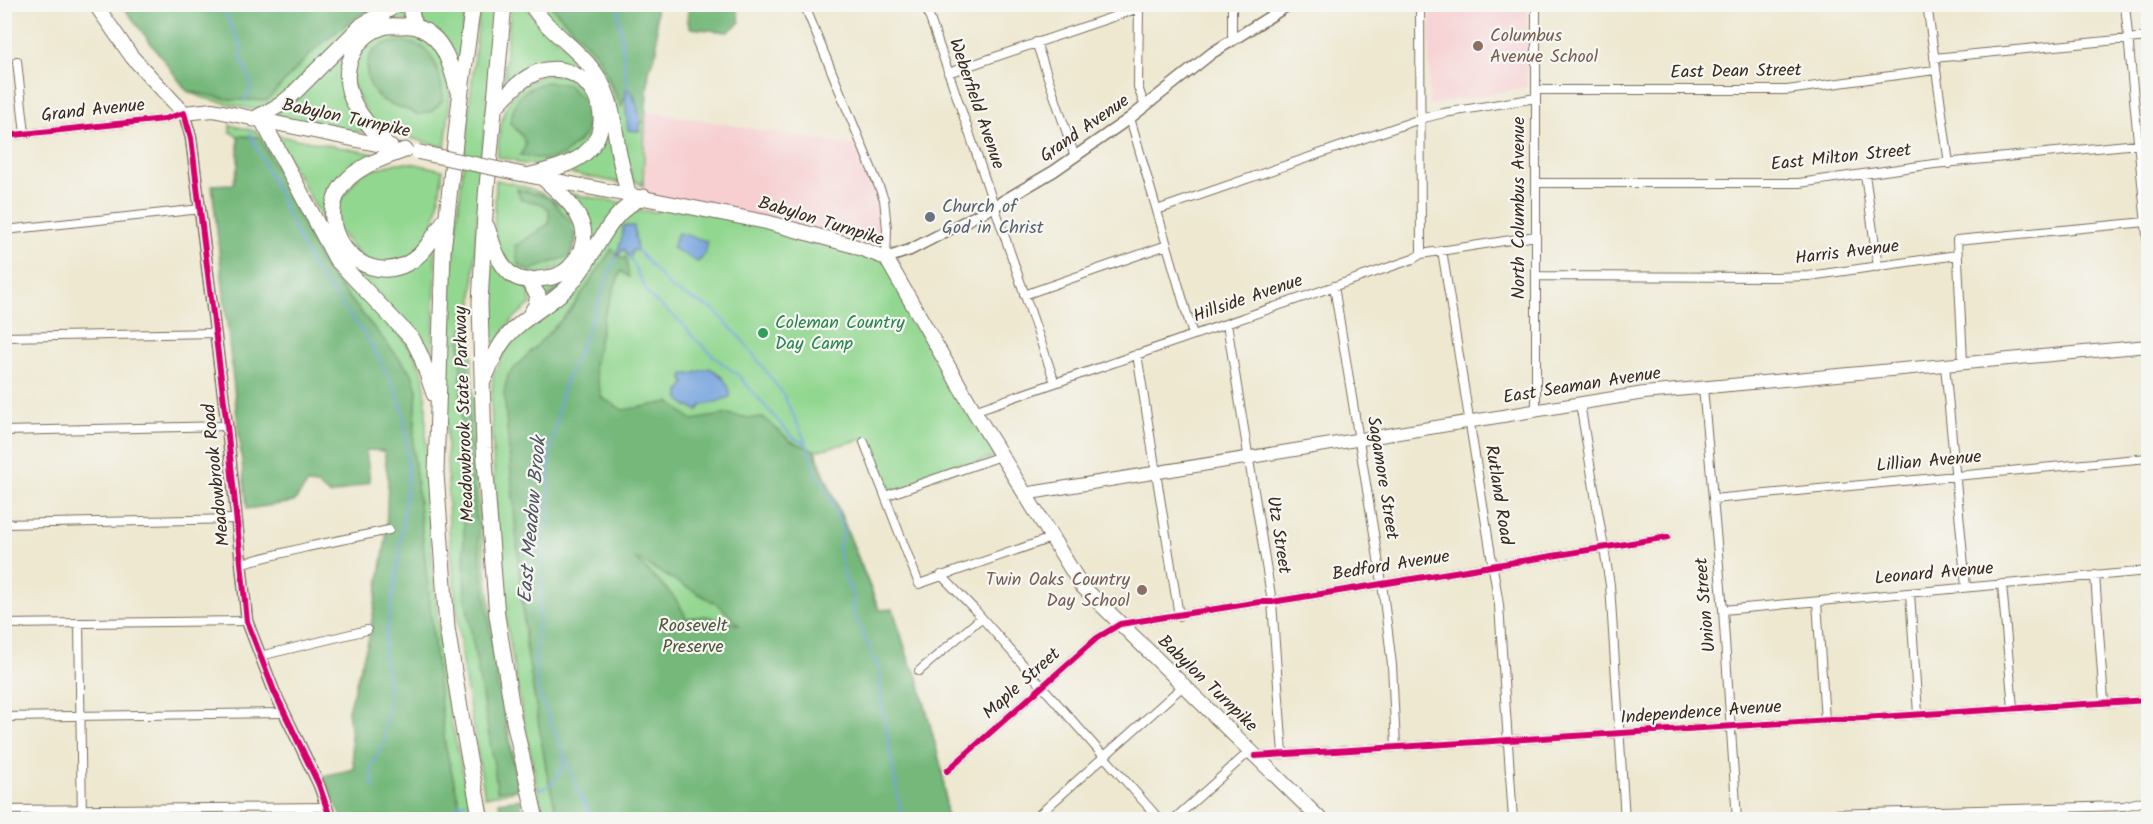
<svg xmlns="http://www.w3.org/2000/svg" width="2153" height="824" viewBox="0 0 2153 824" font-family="Kalam,sans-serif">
	<rect width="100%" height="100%" fill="#f6f6f2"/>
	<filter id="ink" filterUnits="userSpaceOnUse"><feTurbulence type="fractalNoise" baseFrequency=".0167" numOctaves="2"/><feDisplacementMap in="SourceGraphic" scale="12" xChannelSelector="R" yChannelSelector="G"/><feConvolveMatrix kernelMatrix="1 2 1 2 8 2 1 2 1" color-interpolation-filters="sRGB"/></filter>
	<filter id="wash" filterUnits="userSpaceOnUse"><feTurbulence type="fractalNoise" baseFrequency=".008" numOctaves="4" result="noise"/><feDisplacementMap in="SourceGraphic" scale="24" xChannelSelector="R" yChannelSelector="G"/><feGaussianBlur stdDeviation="1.35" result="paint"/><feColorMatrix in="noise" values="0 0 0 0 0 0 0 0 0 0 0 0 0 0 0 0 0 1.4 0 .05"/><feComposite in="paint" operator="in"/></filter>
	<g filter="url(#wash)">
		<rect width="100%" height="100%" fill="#eee8d0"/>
		<path fill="#f7cfd1" d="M 1430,5 L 1527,5 L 1527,87 L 1429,105 Z
			M 646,111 L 861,147 L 883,199 L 885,257 L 642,196 Z"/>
		<path fill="#92d790" stroke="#668057" stroke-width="1.5" d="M 385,5 L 273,105 L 251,109 L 204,98 L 187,91 L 233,100 L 267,100 L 316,48 L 357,16 Z
			M 409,5 L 410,22 L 389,21 L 344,62 L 369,132 L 352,132 L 277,116 L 280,109 L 358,34 Z
			M 425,5 L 466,5 L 457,80 L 415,12 Z
			M 480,5 L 498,5 C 484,127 471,248 472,371 C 474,512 495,651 519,790 L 485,797 L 462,662 L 449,530 L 446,412 L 448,308 Z
			M 511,5 L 524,5 L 536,20 L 576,56 L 595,77 L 605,99 L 621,183 L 557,171 C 568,166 586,161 594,152 C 626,114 584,52 537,69 C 523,74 514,84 504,94 L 506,50 Z
			M 536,5 L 550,5 L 598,56 L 622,106 L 622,101 L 625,99 L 628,130 L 639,131 L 640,123 L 645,122 L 643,186 L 632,179 L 610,87 Z
			M 395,28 C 401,29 408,29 414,30 C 462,45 449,110 445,147 C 419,142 398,135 375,122 L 372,124 L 351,80 L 357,53 L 374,36 Z
			M 542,75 L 564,75 L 592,97 L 597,118 L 594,137 L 580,154 L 552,164 L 536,165 L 517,163 L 517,161 L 497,157 C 500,132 500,104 521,87 C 527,82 535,79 542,75 Z
			M 230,125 L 255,131 L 262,136 L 332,262 L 364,299 L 403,335 L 423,373 L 426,397 L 426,451 L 433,575 L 445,692 L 473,819 L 463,819 L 445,745 L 413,448 L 417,390 L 412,374 L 323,266 L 286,188 L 259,137 L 238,136 L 230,132 Z
			M 275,135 L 381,155 L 348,175 L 330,230 L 379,273 L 434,244 L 436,274 L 431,376 L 353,273 Z
			M 397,163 L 411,163 L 443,170 C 438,206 435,257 391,264 C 384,266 374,263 367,262 L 338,230 L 337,205 L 361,173 Z
			M 496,180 C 520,185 541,190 561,205 L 564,203 L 579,232 L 568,265 L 531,277 L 515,271 L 499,254 L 494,230 Z
			M 570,194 L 625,203 L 575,274 L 541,303 L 536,286 C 563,285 571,269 586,249 Z
			M 660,199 L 885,257 L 999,455 L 887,494 L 864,439 L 815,451 L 890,636 L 943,774 L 947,819 L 544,819 L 519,698 L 498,570 L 491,403 L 493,377 L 505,348 L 616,225 C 631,211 637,209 657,212 Z
			M 489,244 L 529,288 L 531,304 C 505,323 502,333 491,361 L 486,324 Z"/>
		<path fill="#75b87a" stroke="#58714c" stroke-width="1.5" fill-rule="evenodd" d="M 692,4 L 736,5 L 740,22 L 728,32 L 691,28 C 686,22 686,11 692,4 Z
			M 122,5 L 385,5 L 357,16 L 316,48 L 267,100 L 233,100 L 187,91 Z
			M 550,5 L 656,5 L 657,50 L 649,69 L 645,122 L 640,123 L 634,94 L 622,101 L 622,108 L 598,56 Z
			M 403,41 C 409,43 417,44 422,47 C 436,55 443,85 443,100 L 432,111 L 419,115 C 408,109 395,107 384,101 C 365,89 359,58 380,46 C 386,42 397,42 403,41 Z
			M 546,82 L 567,84 L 589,106 L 589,118 L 585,135 L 564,155 L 545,160 L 520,155 L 526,145 L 522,136 L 510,123 C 516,95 519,91 546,82 Z
			M 238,136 L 259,137 L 286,188 L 323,266 L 412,374 L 417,390 L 413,448 L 445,745 L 463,819 L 419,819 L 418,816 L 394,819 L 343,819 L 323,776 L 354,769 L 348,710 L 369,638 L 386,539 L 388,478 L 384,451 L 366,450 L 370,482 L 331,495 L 317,485 L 307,484 L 294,502 L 247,509 L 212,185 L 233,184 L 238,166 Z
			M 517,189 L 550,198 L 569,220 L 576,241 L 569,256 L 529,271 L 518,264 L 515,246 L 549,224 L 549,210 L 540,203 L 521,200 Z
			M 612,249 L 623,259 L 626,257 L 629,277 L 621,271 L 604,316 L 594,367 L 602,398 L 623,410 L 670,402 L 692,420 L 728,414 L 749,418 L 764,418 L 791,441 L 814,450 L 879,610 L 893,609 L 910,664 L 917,674 L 943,774 L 947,819 L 558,819 L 547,774 L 526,647 L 504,392 L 508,375 L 570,311 ZM 635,558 L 719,605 L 739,625 L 706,616 L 686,618 C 676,592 653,578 635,558 Z
			M 464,325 L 467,335 L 470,456 L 481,562 L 497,683 L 518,788 L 497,791 L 494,765 L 465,596 L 460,335 Z
			M 520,799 L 524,819 L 502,819 L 499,802 Z"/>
		<path fill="#74a3dd" stroke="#58667e" stroke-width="1.5" d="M 627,87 C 637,98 641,117 640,131 L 628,130 L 625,99 Z
			M 623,226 L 634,226 L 637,251 L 632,250 L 630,259 L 624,249 L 615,259 L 622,238 Z
			M 678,233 L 707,241 C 707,250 705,257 698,262 L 672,248 Z
			M 709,368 C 720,373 731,384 730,397 L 710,404 L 702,405 L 698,410 L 687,406 L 679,399 L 680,391 L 685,383 L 682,379 L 684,374 L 692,374 Z"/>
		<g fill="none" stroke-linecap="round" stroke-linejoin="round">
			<path stroke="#74a3dd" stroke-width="2" d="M 222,4 L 234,33 L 241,44 L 241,58 L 251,83 L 250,90 L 244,102
				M 617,4 L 628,89
				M 250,133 L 311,265 L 368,339 L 396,390 L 405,419 L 408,475 L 398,566 L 386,635 L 384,656 L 389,690 L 384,741 L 371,768 L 374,788
				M 637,250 L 672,289 L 714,310 L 744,342 L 783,394 L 807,444
				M 630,257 L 649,296 L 684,325 L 692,336 L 717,359 L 738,375 L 792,437 L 807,444 L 816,473 L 825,485 L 844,532 L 838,547 L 845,578 L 855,600 L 851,606 L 880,673 L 881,699 L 902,820
				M 540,789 C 556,786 561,772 565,759
				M 455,820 L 454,810 L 459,804 L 466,803
				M 594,820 L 582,800 L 537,688 L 536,648 L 548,517 L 550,454 L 563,387 L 583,342 L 616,256"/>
		</g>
	</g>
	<g filter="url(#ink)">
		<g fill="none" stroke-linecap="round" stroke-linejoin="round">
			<defs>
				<path id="minor" d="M 804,4 L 884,199 L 887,229 L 886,258
					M 925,4 L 1055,383
					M 1420,4 L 1421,254
					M 1927,4 L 1949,164
					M 2125,4 L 2148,246
					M 1139,5 L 1138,87 L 1145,107
					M 1232,40 L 1232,4
					M 1036,42 L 1075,157
					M 1934,58 L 2148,37
					M 17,61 L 25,134
					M 948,73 L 1139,8
					M 1536,90 L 1787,90 L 1935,70
					M 1130,118 L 1193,335
					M 4,136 L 164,119 L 184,113
					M 1865,174 L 1878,267
					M 1536,183 L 1799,183 L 1934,164 L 2148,143
					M 1157,210 L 1420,119 L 1444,113 L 1536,98
					M 5,230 L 201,209
					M 1442,250 L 1499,605 L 1513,820
					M 1536,276 L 1776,277 L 1809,276 L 1957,255
					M 1334,286 L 1382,583 L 1392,665 L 1396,747
					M 1024,295 L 1167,245
					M 1227,324 L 1272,602 L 1283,754
					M 4,337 L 216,333
					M 1137,354 L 1179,616
					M 1963,362 L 1957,240 L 2146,222
					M 1945,365 L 1966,587
					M 1703,387 L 1723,610 L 1737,820
					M 1580,403 L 1610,585 L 1625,820
					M 974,411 L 1413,259 L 1421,254 L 1536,236
					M 1536,411 L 1536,4
					M 4,431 L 227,426
					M 864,442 L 919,584 L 1051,538
					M 885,496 L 1001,456
					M 1713,499 L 2148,458
					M 4,524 L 237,519
					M 242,563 L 307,547 L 389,530
					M 941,575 L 974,609 L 1160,820
					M 2095,575 L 2104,702
					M 2002,584 L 2013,708
					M 1910,593 L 1918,714
					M 1817,602 L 1825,720
					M 1723,610 L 2148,571
					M 79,623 L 82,820
					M 4,624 L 247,621
					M 260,656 L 367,630
					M 919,671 L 981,618
					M 4,717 L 284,713
					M 1255,756 L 2148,700
					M 947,771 L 1097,638 L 1120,624 L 1260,602 L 1272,602 L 1668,537
					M 4,810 L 328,807
					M 1033,820 L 1183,686
					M 1173,820 L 1250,751
					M 1815,820 L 1831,814 L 2124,806 L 2148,800"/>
				<path id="tertiary" d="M 184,113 L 191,138 L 227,426 L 247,621 L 274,691 L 319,785 L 331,820
					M 886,258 L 910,250 L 993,207 L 1054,171 L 1130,118 L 1212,53 L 1290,4"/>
				<path id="secondary" d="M 1024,494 L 1644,393 L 2148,346"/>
				<path id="primary" d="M 95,4 L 132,57 L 184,113 L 213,110 L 391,147
					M 516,173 L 766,222 L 851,245 L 886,258 L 974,411 L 1081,585 L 1321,820"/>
				<path id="motorway" d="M 414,4 L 411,13 L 415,25
					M 473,4 L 460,98 L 443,251 L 436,473 L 447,628 L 464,733 L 481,820
					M 504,4 L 486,197 L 480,303 L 484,448 L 497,616 L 514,721 L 536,820
					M 531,4 C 545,28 570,43 588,64 C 611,89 613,117 618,149 C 621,164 625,179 628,194
					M 495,107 C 508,94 520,79 538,72 C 587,55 625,122 583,155 C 568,166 548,170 531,175
					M 254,119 L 280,105 L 291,96 L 362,25 L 398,4
					M 262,120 L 336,259 L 413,340 L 421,356 L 434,394
					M 387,146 C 372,128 352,110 348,85 C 344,61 359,34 383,27 C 388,25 396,26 401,26 C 413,25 421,27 431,35 C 448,48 452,73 458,92
					M 405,150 C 386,157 363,164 348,179 C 306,221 358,290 408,263 C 425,254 435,234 446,218
					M 487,227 C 493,244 497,263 512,275 C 519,280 529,281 538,279 C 544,278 551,278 556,276 C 574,270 587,246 583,228 C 577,206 558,192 543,178
					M 528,281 L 538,295 L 536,305 L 530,315
					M 483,381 C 490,368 495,351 504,340 C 521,318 549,306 568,287 C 595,260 606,211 644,197"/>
			</defs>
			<use href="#minor" stroke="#7a6c5c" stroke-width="10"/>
			<use href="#tertiary" stroke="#7a6c5c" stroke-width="13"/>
			<use href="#secondary" stroke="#7a6c5c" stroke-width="14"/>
			<use href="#primary" stroke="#7a6c5c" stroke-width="16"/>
			<use href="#motorway" stroke="#7a6c5c" stroke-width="17"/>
			<use href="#minor" stroke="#fff" stroke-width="8"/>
			<use href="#tertiary" stroke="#fff" stroke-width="10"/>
			<use href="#secondary" stroke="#fff" stroke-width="12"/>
			<use href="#primary" stroke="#fff" stroke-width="14"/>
			<use href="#motorway" stroke="#fff" stroke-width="15"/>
			<defs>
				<path id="primary-bridge" d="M 418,152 L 516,173"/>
			</defs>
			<use href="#primary-bridge" stroke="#7a6c5c" stroke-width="16" stroke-linecap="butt"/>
			<use href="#primary-bridge" stroke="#fff" stroke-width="14"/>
			<defs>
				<path id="cycleway" d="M 4,136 L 164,119 L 184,113 L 191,138 L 227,426 L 247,621 L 274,691 L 319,785 L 331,820
					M 1255,756 L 2148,700
					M 947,771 L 1097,638 L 1120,624 L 1260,602 L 1272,602 L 1668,537"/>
			</defs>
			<use href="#cycleway" stroke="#f6f6f2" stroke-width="10"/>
			<use href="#cycleway" stroke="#d6006c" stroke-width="6"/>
		</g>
	</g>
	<g fill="#8d6e63" stroke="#f6f6f2" stroke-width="2">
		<circle cx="1478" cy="46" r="6"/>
		<circle cx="1142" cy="590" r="6"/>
	</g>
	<circle fill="#6b7280" stroke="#f6f6f2" stroke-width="2" cx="930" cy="217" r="6"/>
	<circle fill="#2e9e5b" stroke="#f6f6f2" stroke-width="2" cx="763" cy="333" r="6"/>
	<g text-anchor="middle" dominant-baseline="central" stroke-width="4.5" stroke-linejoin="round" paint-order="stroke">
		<g font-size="18" fill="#785e54" stroke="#f6f6f2" text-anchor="start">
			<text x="1490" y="36">Columbus<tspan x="1490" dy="21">Avenue School</tspan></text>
			<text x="1130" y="580" text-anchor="end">Twin Oaks Country<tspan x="1130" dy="21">Day School</tspan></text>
		</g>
		<g font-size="18" fill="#3b2a1e" stroke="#f6f6f2">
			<text transform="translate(1736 72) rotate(-1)">East Dean Street</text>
			<text transform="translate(976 104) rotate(71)">Weberfield Avenue</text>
			<text transform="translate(93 111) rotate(-6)">Grand Avenue</text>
			<text transform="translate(346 119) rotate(12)">Babylon Turnpike</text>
			<text transform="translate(1085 129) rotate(-35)">Grand Avenue</text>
			<text transform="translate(1841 158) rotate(-6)">East Milton Street</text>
			<text transform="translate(1519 208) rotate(-90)">North Columbus Avenue</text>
			<text transform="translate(821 222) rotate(17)">Babylon Turnpike</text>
			<text transform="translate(1847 253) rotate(-7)">Harris Avenue</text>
			<text transform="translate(1248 299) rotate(-19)">Hillside Avenue</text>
			<text transform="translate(1582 386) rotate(-9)">East Seaman Avenue</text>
			<text transform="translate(465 414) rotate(-92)">Meadowbrook State Parkway</text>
			<text transform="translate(1929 462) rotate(-5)">Lillian Avenue</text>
			<text transform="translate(217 475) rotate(-96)">Meadowbrook Road</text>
			<text transform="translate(1382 478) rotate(81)">Sagamore Street</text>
			<text transform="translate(1498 495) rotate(81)">Rutland Road</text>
			<text transform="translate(1278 535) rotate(81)">Utz Street</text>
			<text transform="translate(1391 566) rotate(-9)">Bedford Avenue</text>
			<text transform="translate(1934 574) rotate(-5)">Leonard Avenue</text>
			<text transform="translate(1706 605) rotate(-95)">Union Street</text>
			<text transform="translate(1022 684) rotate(-42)">Maple Street</text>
			<text transform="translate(1207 684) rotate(44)">Babylon Turnpike</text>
			<text transform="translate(1701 713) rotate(-4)">Independence Avenue</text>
		</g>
		<g font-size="18" fill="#5b616d" stroke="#f6f6f2" text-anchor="start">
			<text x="942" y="207">Church of<tspan x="942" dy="21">God in Christ</tspan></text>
		</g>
		<g font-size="18" fill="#27864d" stroke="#f6f6f2" text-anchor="start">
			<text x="775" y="323">Coleman Country<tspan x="775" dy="21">Day Camp</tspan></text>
		</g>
		<g font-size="18" fill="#51553a" stroke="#f6f6f2">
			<text x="693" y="626">Roosevelt<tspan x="693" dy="21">Preserve</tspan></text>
		</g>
		<g font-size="20" font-style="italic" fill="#4f5461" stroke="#f6f6f2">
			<text transform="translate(533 520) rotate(-85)">East Meadow Brook</text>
		</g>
	</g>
	<rect width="2153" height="824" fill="none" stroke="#f6f6f2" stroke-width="24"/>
</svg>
